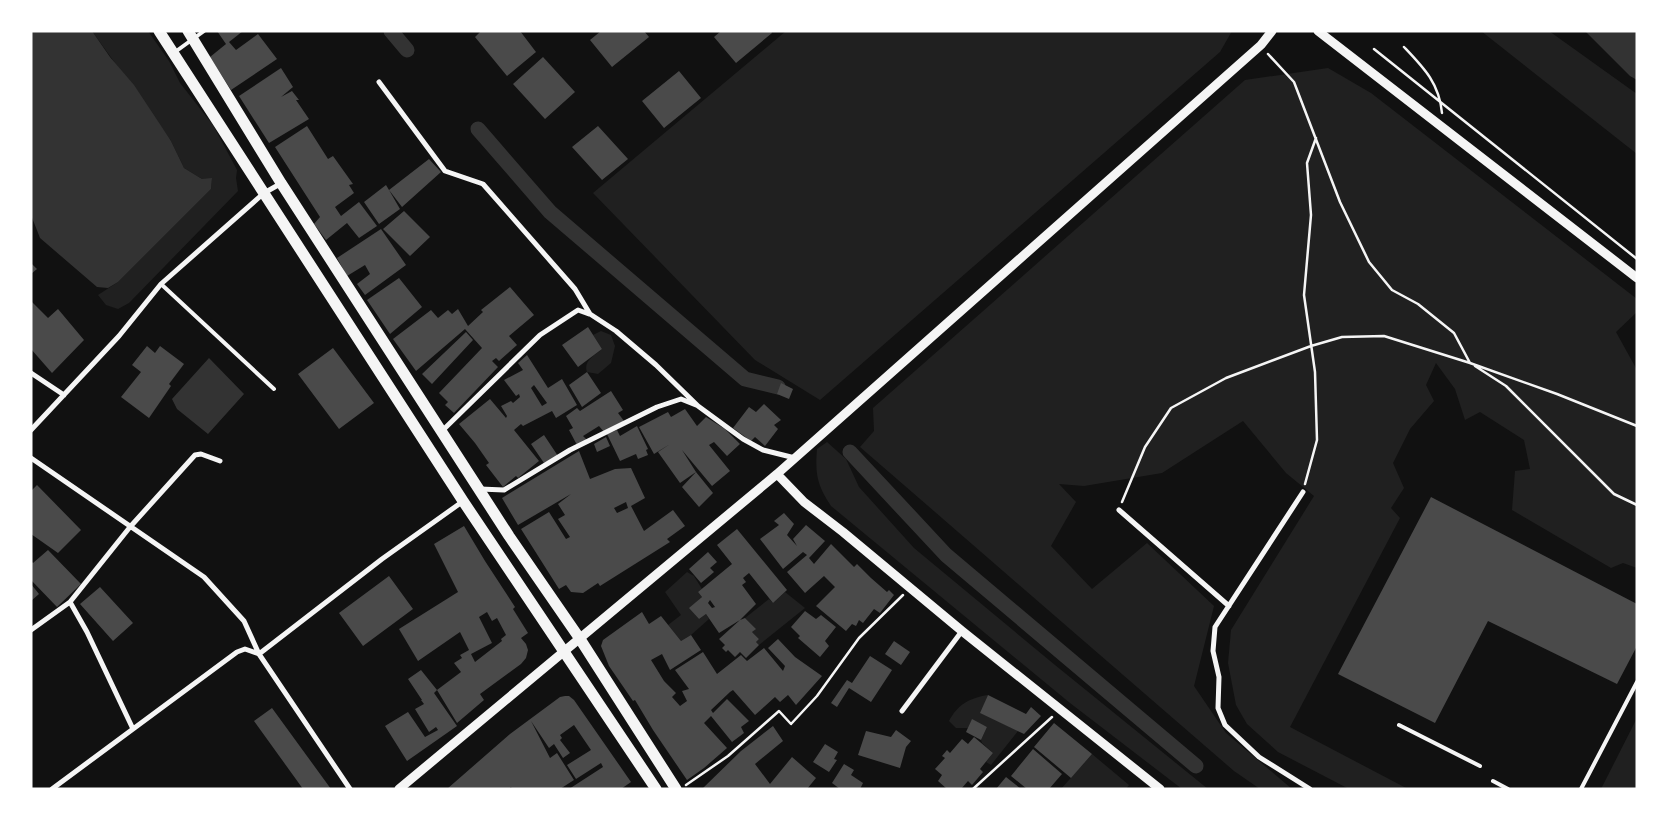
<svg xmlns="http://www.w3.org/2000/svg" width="1668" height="820" viewBox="0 0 1668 820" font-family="Manrope,sans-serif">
	<rect width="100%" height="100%" fill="#111"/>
	<path fill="#202020" d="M 92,31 L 148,31 L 169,61 L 180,83 L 213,125 L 237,170 L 236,178 L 238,191 L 129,303 L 118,309 L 106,305 L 98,295 L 118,282 L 211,189 L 212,179 L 202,179 L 184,168 L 171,141 Z
		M 786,31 L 1232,31 L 1220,52 L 820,400 L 755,360 L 593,193 Z
		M 1481,31 L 1549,31 L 1637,94 L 1637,154 Z
		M 1328,68 L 1371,93 L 1637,299 L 1637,312 L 1616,332 L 1637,370 L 1637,568 L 1623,563 L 1611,568 L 1512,510 L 1515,471 L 1530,469 L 1524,440 L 1480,412 L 1465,420 L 1455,389 L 1436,363 L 1426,385 L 1434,401 L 1410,429 L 1393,463 L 1404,488 L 1391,508 L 1400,518 L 1290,727 L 1408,789 L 1349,789 L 1278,752 L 1247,724 L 1236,705 L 1228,663 L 1231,630 L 1314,496 L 1286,473 L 1243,421 L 1162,473 L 1084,486 L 1059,484 L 1076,502 L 1051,546 L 1092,589 L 1147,543 L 1214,606 L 1194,686 L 1226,733 L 1292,789 L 1260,789 L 1234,771 L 860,447 L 874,431 L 873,408 L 1245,80 Z
		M 601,331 L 611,335 L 615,346 L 611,363 L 598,374 L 587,372 C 583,361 594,356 602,349 L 593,335 Z
		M 827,442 L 846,459 L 859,487 L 914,548 L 1055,665 L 1208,789 L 1182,789 L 1070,703 L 831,506 C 817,485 815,474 817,449 Z
		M 687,572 L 694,576 L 702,589 L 698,592 L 702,597 L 690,608 L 699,619 L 706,614 L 709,619 L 691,635 L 681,641 L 668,625 L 681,615 L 665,592 Z
		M 785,592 L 805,608 L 759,645 L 756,642 L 759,639 L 752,632 L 755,629 L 745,618 L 769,599 L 773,603 Z
		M 988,695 L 981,713 L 1018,731 L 991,765 L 986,762 L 993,753 L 982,743 L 981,740 L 987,727 L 972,720 L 968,728 L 956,728 L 949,721 C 958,704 970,698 988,695 Z
		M 1637,718 L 1637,789 L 1601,789 Z
		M 1092,754 L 1129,785 L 1126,789 L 1061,789 Z"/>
	<path fill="#333" d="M 31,31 L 92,31 L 110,57 L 134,85 L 171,141 L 184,168 L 202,179 L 212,178 L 211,189 L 118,282 L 108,288 L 97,287 L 40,238 L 31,215 Z
		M 1585,31 L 1637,31 L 1637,80 L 1630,76 Z
		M 209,358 L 244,394 L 208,434 L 177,409 L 172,399 Z"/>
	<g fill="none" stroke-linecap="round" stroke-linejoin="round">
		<path stroke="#333" stroke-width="15" d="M 391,31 L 407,50
			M 478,129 L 550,212 L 745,379 L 778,387
			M 850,452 L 946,555 L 1196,766"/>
	</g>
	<path fill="#4a4a4a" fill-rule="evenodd" d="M 217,31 L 243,31 L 229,42 L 236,50 L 258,34 L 277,59 L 231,90 L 210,57 L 226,44 Z
		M 481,31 L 520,31 L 536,52 L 507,76 L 475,37 Z
		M 601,31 L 644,31 L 649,37 L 612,67 L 590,40 Z
		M 721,31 L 771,31 L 772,33 L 736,63 L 714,37 Z
		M 543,57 L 575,92 L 545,119 L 513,84 Z
		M 281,68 L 293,87 L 281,97 L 292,91 L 299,100 L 296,100 L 309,119 L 269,143 L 239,96 Z
		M 679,71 L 701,98 L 664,128 L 642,101 Z
		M 307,126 L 328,159 L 333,156 L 353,184 L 349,185 L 354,193 L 335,207 L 341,216 L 359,202 L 377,226 L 359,238 L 347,223 L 326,240 L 314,224 L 320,217 L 275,147 Z
		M 598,126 L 628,159 L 602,180 L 572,147 Z
		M 429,159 L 441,172 L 402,207 L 389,190 L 400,209 L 379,224 L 364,202 L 386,185 L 389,190 Z
		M 404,211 L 430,237 L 410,256 L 383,229 Z
		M 381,229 L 406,265 L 365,295 L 357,284 L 370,274 L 365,265 L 347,276 L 337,258 Z
		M 31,263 L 37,269 L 31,274 Z
		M 399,278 L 422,307 L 390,334 L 367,300 Z
		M 510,287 L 534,315 L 509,336 L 517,345 L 499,361 L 496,358 L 492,361 L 498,367 L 454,413 L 445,405 L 448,402 L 439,393 L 482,348 L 465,329 L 416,371 L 393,339 L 431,310 L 438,318 L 448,310 L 452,314 L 458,309 L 468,326 L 483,312 L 481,310 Z
		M 31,301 L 48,318 L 58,309 L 84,340 L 52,373 L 31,349 Z
		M 588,327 L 602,349 L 578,367 L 562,345 Z
		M 466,332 L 473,340 L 432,384 L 422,374 Z
		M 147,346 L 155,353 L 160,346 L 184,364 L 169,384 L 171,386 L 149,418 L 121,397 L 141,372 L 132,365 Z
		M 333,348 L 374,403 L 339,429 L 298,374 Z
		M 527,355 L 548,388 L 562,379 L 577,405 L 556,418 L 552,411 L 523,426 L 521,424 L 514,430 L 539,461 L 518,478 L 516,476 L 503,487 L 486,465 L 489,463 L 475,443 L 459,424 L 490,399 L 506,418 L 507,416 L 501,406 L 511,401 L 513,403 L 520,397 L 519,394 L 516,396 L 504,380 L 523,370 L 518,363 ZM 534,385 L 547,403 L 542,406 L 531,388 Z
		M 587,372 L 601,393 L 582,407 L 569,385 Z
		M 781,383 L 793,389 L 789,399 L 777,394 Z
		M 611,391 L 623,410 L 618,413 L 624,421 L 604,432 L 599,426 L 583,436 L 587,440 L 577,445 L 569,430 L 573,428 L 566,416 L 577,408 L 580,411 Z
		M 764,404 L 781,420 L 774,425 L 778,429 L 765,446 L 755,437 L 751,441 L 733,428 L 749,407 L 756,412 Z
		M 685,409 L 697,426 L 706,417 L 725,429 L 740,444 L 727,456 L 714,442 L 709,445 L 730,471 L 712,486 L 682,450 L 696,472 L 680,483 L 658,452 L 670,444 L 654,454 L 639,427 L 668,412 L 671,417 Z
		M 637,426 L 648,449 L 646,450 L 648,455 L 638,459 L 636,454 L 620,461 L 607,434 L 617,430 L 620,436 Z
		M 544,435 L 558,456 L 544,463 L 531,444 Z
		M 606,437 L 610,446 L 597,452 L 594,444 Z
		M 579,451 L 590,479 L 615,469 L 631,468 L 645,498 L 631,506 L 644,531 L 673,510 L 685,526 L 667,539 L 670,542 L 600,586 L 598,583 L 583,593 L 571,592 L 566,585 L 559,589 L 521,529 L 549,512 L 566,539 L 570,537 L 558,519 L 565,515 L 558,504 L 571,494 L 518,525 L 502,498 ZM 626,502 L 628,508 L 617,513 L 614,508 Z
		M 696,472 L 713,493 L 699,507 L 682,487 Z
		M 37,485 L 81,530 L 58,553 L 31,534 L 31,491 Z
		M 1431,497 L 1637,604 L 1637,646 L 1617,684 L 1488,621 L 1435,723 L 1338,674 Z
		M 784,513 L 794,524 L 787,535 L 797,546 L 793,539 L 806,525 L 825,541 L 809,558 L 814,564 L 831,544 L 854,567 L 857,564 L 871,578 L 887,592 L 889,590 L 894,595 L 880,613 L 874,609 L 863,623 L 859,620 L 856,626 L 852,624 L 846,631 L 816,606 L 835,587 L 824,576 L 805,593 L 787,572 L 807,555 L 803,552 L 783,569 L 760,539 L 779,525 L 774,521 Z
		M 464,526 L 485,561 L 515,607 L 513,609 L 528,633 L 521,638 L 526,644 L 528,650 L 526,658 L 521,664 L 480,694 L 484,700 L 457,723 L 437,690 L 461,672 L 454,663 L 462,658 L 460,655 L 469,650 L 460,632 L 418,661 L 399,629 L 458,592 L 434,544 ZM 487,612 L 492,621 L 497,618 L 506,635 L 501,639 L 502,641 L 475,662 L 471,654 L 492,643 L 479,617 Z
		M 737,529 L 787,590 L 773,603 L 749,573 L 743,578 L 746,582 L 742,585 L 756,604 L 740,620 L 719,633 L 706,614 L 699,619 L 689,608 L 702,597 L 698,592 L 732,564 L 717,545 ZM 710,600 L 715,607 L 712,608 L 708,603 Z
		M 48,550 L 81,584 L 57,607 L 31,580 L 31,561 L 33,563 Z
		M 708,552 L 717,562 L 710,568 L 714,572 L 701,583 L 689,569 Z
		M 389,576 L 413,609 L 363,646 L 339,613 Z
		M 31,584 L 39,594 L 31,601 Z
		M 100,587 L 133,623 L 113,641 L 80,604 Z
		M 805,611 L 816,619 L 821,615 L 836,627 L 825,641 L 829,646 L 820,657 L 798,638 L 800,636 L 791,627 Z
		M 642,612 L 649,624 L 661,616 L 681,641 L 691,635 L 701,650 L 670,670 L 662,654 L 651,660 L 664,681 L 676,693 L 672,697 L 680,706 L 687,701 L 682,691 L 689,689 L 675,670 L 703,652 L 717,674 L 741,655 L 747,661 L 764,648 L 783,671 L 785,666 L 768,648 L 778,639 L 795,657 L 822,676 L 796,705 L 788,695 L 780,702 L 775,697 L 755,715 L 733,690 L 730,692 L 711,710 L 713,713 L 727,699 L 749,721 L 741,727 L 744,733 L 732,742 L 711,716 L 704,723 L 727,748 L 704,768 L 687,780 L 653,730 L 635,700 L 633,701 L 609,666 L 601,646 L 603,640 Z
		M 745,618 L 756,629 L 752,632 L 759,639 L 756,642 L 759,645 L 746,658 L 740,652 L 735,657 L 728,650 L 726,652 L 722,648 L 725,645 L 719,639 L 740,620 Z
		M 894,641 L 910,652 L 901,665 L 885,654 Z
		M 870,656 L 892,670 L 871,702 L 849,688 L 837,707 L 831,703 L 847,680 L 852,683 Z
		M 421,670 L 437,690 L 434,693 L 457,726 L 407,761 L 385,726 L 408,712 L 425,737 L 438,730 L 436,727 L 429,732 L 415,709 L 424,704 L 421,700 L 422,700 L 408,679 Z
		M 988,695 L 1026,714 L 1031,707 L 1041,716 L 1024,734 L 980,713 Z
		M 565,696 L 569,696 L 574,700 L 631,782 L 621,789 L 569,789 L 603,767 L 601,763 L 576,779 L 567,765 L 591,750 L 574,725 L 560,735 L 562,738 L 560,740 L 570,753 L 563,758 L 554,744 L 549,748 L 531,721 L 550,758 L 557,753 L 574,780 L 560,789 L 512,789 L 511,787 L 509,789 L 447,789 L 510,734 L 560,697 Z
		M 272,708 L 331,789 L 303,789 L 254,721 Z
		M 972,719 L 987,727 L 981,740 L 966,732 Z
		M 1054,723 L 1092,754 L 1071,778 L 1034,747 Z
		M 773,726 L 783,741 L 755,764 L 770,784 L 792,757 L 816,778 L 807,789 L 702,789 L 741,751 Z
		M 896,730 L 911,741 L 906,747 L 900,768 L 858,755 L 866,731 L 891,737 Z
		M 974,737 L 993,753 L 980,769 L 983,772 L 972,785 L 968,781 L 961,789 L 947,789 L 938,781 L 942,775 L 935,769 L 945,758 L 942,756 L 947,750 L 950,753 L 962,739 L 968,744 Z
		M 825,744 L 838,752 L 834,759 L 837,760 L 829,772 L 813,762 Z
		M 1033,749 L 1062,774 L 1049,789 L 1027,789 L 1011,776 Z
		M 844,764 L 854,770 L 851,775 L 863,783 L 860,789 L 840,789 L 832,783 Z
		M 1006,777 L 1021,789 L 996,789 Z"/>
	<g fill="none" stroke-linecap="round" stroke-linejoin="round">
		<path stroke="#f5f5f5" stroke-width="2.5" d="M 1404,47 C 1424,68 1439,83 1442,113
			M 1374,49 L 1637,259
			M 1268,54 L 1294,82 L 1340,202 L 1369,262 L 1392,290 L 1418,304 L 1454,333 L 1470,363
			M 1475,366 L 1506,386 L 1614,494 L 1637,505
			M 1305,484 L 1317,440 L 1315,372 L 1304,295 L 1311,215 L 1307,163 L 1316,138
			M 1122,502 L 1145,447 L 1171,408 L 1226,378 L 1311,346 L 1342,337 L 1384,336 L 1470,363 L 1557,394 L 1637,426
			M 686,785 L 728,756 L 779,711 L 791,724 L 817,696 L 859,638 L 903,595
			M 973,789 L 1052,717"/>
		<path stroke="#f5f5f5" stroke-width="4" d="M 175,52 L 204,31
			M 161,284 L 274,389
			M 1399,725 L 1480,766
			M 1493,781 L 1508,789
			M 1581,789 L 1637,682"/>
		<path stroke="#f5f5f5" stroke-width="5" d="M 379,82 L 445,171 L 483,184 L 575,289 L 590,314 L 616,331 L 656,365 L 698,406 L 743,439 L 763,450 L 795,458
			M 31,373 L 64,395
			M 31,430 L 119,336 L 161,284 L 264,193 L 280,184
			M 442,431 L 540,335 L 578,310 L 589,314
			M 31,458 L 204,577 L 244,621 L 259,654 L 350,789
			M 480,489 L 504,490 L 570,450 L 657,407 L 681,399 L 696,405
			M 1303,492 L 1215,627 L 1213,651 L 1219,677 L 1218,708 L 1225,725 L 1259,757 L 1310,789
			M 1119,510 L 1229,606
			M 70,602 L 87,632 L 133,729
			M 31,630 L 70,602 L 130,527 L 195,455 L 201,454 L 220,461
			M 902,711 L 962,631
			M 52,789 L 237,652 L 245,649 L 259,654 L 382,559 L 462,502"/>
		<path stroke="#f5f5f5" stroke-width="9" d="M 1318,31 L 1637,278
			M 777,474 L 804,502 L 843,532 L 962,631 L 1160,789
			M 399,789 L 777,474 L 1261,45 L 1272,31"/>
		<path stroke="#f5f5f5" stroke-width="11" d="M 159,31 L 463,501 L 656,789
			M 188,31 L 281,183 L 509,536 L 580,639 L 676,789"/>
	</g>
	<rect width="1668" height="820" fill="none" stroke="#ffffff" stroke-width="65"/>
</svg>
